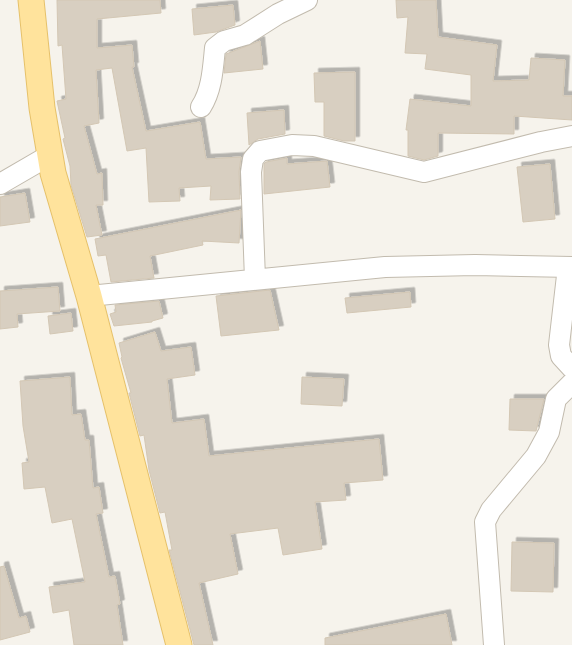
<svg xmlns="http://www.w3.org/2000/svg" width="572" height="645" viewBox="0 0 572 645" font-family="'Fira Sans',sans-serif">
	<defs>
		<filter id="shadow"><feDropShadow dx="4.5" dy="-4.5" stdDeviation="0" flood-color="#0004"/></filter>
	</defs>
	<rect width="100%" height="100%" fill="#f6f3ec"/>
	<path fill="#d8cfc1" stroke="#d3c7b4" filter="url(#shadow)" d="M 57,0 L 160,0 L 161,13 L 97,19 L 97,48 L 132,45 L 134,67 L 132,67 L 146,131 L 200,122 L 206,159 L 241,157 L 239,172 L 240,199 L 210,200 L 211,186 L 179,188 L 180,201 L 149,202 L 146,148 L 127,151 L 112,68 L 96,70 L 99,123 L 84,126 L 97,174 L 102,173 L 103,205 L 96,205 L 102,235 L 87,237 L 71,185 L 70,166 L 63,139 L 65,138 L 57,101 L 66,99 L 62,45 L 58,46 Z
		M 396,0 L 436,0 L 438,37 L 497,45 L 493,81 L 529,80 L 531,58 L 565,60 L 563,96 L 572,96 L 572,120 L 514,116 L 514,134 L 438,133 L 438,156 L 424,160 L 408,156 L 408,130 L 406,130 L 410,99 L 471,106 L 471,75 L 425,69 L 427,54 L 405,53 L 408,17 L 397,18 Z
		M 233,5 L 235,25 L 216,32 L 194,35 L 192,9 Z
		M 260,41 L 263,69 L 224,73 L 226,54 Z
		M 355,72 L 355,141 L 344,141 L 324,136 L 324,102 L 315,102 L 314,73 Z
		M 284,110 L 285,134 L 258,139 L 249,145 L 247,113 Z
		M 287,158 L 287,164 L 327,161 L 330,187 L 264,194 L 264,164 L 266,162 Z
		M 550,164 L 555,219 L 523,222 L 517,167 Z
		M 25,193 L 30,222 L 0,226 L 0,197 Z
		M 241,210 L 239,243 L 202,241 L 203,245 L 150,256 L 154,278 L 111,282 L 106,255 L 98,256 L 95,239 Z
		M 58,287 L 60,311 L 17,314 L 18,327 L 0,329 L 0,291 Z
		M 270,290 L 279,330 L 221,336 L 216,296 Z
		M 410,292 L 411,307 L 347,313 L 345,298 Z
		M 159,301 L 163,318 L 152,321 L 152,322 L 114,326 L 110,314 L 116,312 L 115,305 Z
		M 71,313 L 73,331 L 50,334 L 48,316 Z
		M 155,332 L 161,351 L 191,347 L 195,375 L 167,379 L 172,423 L 204,419 L 209,456 L 379,439 L 383,480 L 344,483 L 346,500 L 315,502 L 322,549 L 283,555 L 278,528 L 230,534 L 238,574 L 199,583 L 213,645 L 194,645 L 169,550 L 172,550 L 165,512 L 160,513 L 149,470 L 144,435 L 140,436 L 129,393 L 131,393 L 121,358 L 122,357 L 119,343 Z
		M 70,377 L 72,415 L 81,414 L 85,440 L 89,440 L 93,488 L 99,487 L 103,513 L 96,514 L 109,577 L 115,576 L 120,604 L 117,605 L 123,645 L 74,645 L 69,610 L 53,613 L 49,587 L 85,582 L 72,519 L 52,523 L 45,487 L 24,489 L 22,463 L 29,462 L 23,426 L 20,381 Z
		M 302,377 L 344,379 L 342,406 L 301,404 Z
		M 510,399 L 544,399 L 536,431 L 509,430 Z
		M 512,542 L 554,543 L 553,592 L 511,591 Z
		M 4,566 L 19,618 L 26,616 L 30,632 L 0,640 L 0,567 Z
		M 446,614 L 452,645 L 325,645 L 325,638 Z"/>
	<g fill="none" stroke-linecap="round" stroke-linejoin="round">
		<defs>
			<path id="minor" d="M 201,107 C 212,90 213,68 215,48 L 224,41 L 245,35 L 278,14 L 307,0
				M 0,184 L 50,155
				M 568,267 L 559,345 L 561,356 L 572,368
				M 255,279 L 251,172 L 253,159 L 260,151 L 292,145 L 314,146 L 424,172 L 541,142 L 572,136
				M 89,296 L 385,267 L 475,265 L 572,267
				M 494,645 L 485,522 L 491,510 L 536,456 L 549,432 L 556,399 L 572,383"/>
			<path id="major" d="M 31,0 L 42,108 L 53,173 L 89,296 L 179,645"/>
		</defs>
		<use href="#minor" stroke="#c2bbae" stroke-width="22"/>
		<use href="#major" stroke="#e6c16a" stroke-width="27"/>
		<use href="#minor" stroke="#fff" stroke-width="20"/>
		<use href="#major" stroke="#ffe39c" stroke-width="25"/>
	</g>
</svg>
